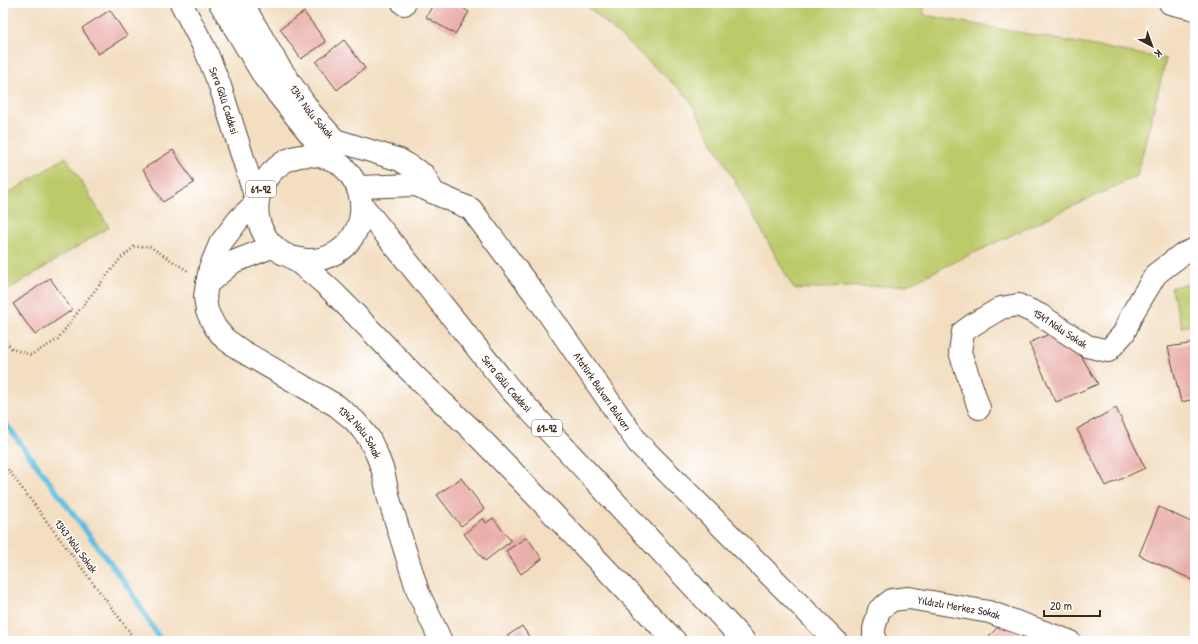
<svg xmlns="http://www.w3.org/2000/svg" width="1198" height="644" viewBox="0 0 1198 644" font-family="'Patrick Hand',sans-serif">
	<rect width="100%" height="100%" fill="#fff"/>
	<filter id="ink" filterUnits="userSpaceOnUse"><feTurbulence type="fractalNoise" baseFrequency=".025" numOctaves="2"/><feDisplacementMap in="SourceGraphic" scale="8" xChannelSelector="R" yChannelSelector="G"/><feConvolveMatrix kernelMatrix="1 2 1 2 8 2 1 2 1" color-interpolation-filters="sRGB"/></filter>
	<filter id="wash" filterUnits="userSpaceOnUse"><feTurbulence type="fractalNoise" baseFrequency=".012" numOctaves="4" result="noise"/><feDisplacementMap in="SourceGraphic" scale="16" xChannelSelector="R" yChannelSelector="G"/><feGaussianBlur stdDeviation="0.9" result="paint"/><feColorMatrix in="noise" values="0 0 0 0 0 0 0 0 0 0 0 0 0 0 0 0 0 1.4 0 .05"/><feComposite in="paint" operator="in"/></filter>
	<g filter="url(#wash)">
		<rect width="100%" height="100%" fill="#f3dec1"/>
		<path fill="#bdca6b" stroke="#7c7a44" d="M 584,3 L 924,3 L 924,15 L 1166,59 L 1137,176 L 906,285 L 794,289 L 688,97 Z
			M 66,157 L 109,227 L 3,293 L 3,197 Z
			M 1195,283 L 1195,324 L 1182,327 L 1171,287 Z"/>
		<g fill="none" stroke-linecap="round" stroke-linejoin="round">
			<path stroke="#61bfe0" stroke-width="5.5" d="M 3,420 L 128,587 L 161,641"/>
		</g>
		<g id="blocks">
			<path fill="#e9afab" d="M 434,3 L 455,3 L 469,12 L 455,34 L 426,17 Z
				M 110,10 L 127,36 L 98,54 L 82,28 Z
				M 304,12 L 326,42 L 301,59 L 280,29 Z
				M 344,40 L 365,68 L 337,90 L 316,62 Z
				M 173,150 L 194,183 L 163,202 L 143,169 Z
				M 50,278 L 72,310 L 35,335 L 13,304 Z
				M 1054,332 L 1074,344 L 1098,384 L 1056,402 L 1029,343 Z
				M 1195,343 L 1195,399 L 1181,402 L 1168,347 Z
				M 1116,408 L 1145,468 L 1106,486 L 1077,429 Z
				M 461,478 L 484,509 L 461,526 L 437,495 Z
				M 1159,507 L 1195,524 L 1195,581 L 1139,555 Z
				M 483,518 L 486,523 L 493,518 L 511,541 L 485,561 L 464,534 Z
				M 527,537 L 542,559 L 521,574 L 506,551 Z
				M 1002,623 L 1017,626 L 1030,641 L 984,641 Z
				M 522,626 L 532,641 L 500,641 Z"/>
		</g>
	</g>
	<g filter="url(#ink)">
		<use href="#blocks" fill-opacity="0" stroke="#574536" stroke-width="1"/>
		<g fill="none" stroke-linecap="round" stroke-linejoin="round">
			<defs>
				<g id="minor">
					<path id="s1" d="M 242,3 L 278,65 L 311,113 L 335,140 L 400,160 L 424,175 L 433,192"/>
					<path d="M 403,3 L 404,4"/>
					<path d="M 1170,3 L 1195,9"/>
					<path id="s2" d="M 358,187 L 416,185 L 471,209 L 537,297 L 638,443 L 836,641"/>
					<path id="s3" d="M 257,202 L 239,219 L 220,244 L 210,268 L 207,284 L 205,297 L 207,311 L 215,327 L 225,339 L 242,351 L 337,406 L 355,421 L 369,438 L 377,455 L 383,471 L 389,499 L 418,592 L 441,641"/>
					<path d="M 207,284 L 233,262 L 274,246"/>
					<path id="s4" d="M 979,408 L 960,352 L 963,332 L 974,324 L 1001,308 L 1018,305 L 1040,315 L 1087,346 L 1108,351 L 1124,333 L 1132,314 L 1156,274 L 1181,255 L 1195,249"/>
					<path id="s5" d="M 874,641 L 874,629 L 879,610 L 892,600 L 909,598 L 989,612 L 1069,641"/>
				</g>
				<g id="major">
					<path id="s6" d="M 181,3 L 205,49 L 220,86 L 257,202"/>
					<path d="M 220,3 L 265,78 L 329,158"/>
					<path id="s7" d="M 362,205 L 510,389 L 744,641"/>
					<path d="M 291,257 C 296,258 303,260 308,260 C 351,261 375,214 353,179 C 347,169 338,161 327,158 C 309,153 291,155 277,167 C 258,183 251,211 264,234 C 268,241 275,248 282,253 C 286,255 290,256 294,259 C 311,272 328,286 343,302 C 368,327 392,353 417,378 C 434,395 453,412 471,429 C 540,499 607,571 675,641"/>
				</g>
			</defs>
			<use href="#minor" stroke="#574536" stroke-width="24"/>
			<use href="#major" stroke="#574536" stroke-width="24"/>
			<path stroke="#574536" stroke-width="2.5" stroke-dasharray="1 3" stroke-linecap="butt" d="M 3,339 L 12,349 L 31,355 L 57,340 L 84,304 L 121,258 L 134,247 L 149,246 L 188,271
				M 3,463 L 129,631 L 134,641"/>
			<use href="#minor" stroke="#fff" stroke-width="22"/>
			<use href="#major" stroke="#fff" stroke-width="22"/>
		</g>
	</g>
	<g text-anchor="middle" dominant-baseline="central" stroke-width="3" stroke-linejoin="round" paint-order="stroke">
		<g fill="#fff" stroke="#766a62" stroke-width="1">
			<rect x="246" y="181" width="30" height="16" rx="3"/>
			<rect x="532" y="420" width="30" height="16" rx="3"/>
		</g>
		<g font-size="10" font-weight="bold" fill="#3b2a1e">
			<text x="261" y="189">61-92</text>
			<text x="547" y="428">61-92</text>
		</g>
		<g font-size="11" fill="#3b2a1e" stroke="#fff">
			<text stroke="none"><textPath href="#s6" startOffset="107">Sera Gölü Caddesi</textPath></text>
			<text stroke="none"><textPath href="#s1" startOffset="129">1347 Nolu Sokak</textPath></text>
			<text stroke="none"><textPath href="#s4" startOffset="190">1541 Nolu Sokak</textPath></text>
			<text stroke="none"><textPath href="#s7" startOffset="230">Sera Gölü Caddesi</textPath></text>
			<text stroke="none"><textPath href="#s2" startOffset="343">Atatürk Bulvarı Bulvarı</textPath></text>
			<text stroke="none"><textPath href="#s3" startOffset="325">1342 Nolu Sokak</textPath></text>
			<text transform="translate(76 546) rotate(53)">1343 Nolu Sokak</text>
			<text stroke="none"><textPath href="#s5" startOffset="116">Yıldızlı Merkez Sokak</textPath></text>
		</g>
	</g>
	<rect width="1198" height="644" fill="none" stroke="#fff" stroke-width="16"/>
	<g transform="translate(1152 46) rotate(139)" stroke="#ffffff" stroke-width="3" paint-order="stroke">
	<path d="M0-3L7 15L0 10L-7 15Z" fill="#3b2a1e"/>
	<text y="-6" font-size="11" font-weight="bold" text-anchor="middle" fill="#3b2a1e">K</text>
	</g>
	<path d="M1044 610v6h56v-6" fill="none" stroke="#3b2a1e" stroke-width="2"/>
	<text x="1050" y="610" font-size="12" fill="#3b2a1e" stroke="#ffffff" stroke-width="3" paint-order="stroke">20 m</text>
</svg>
